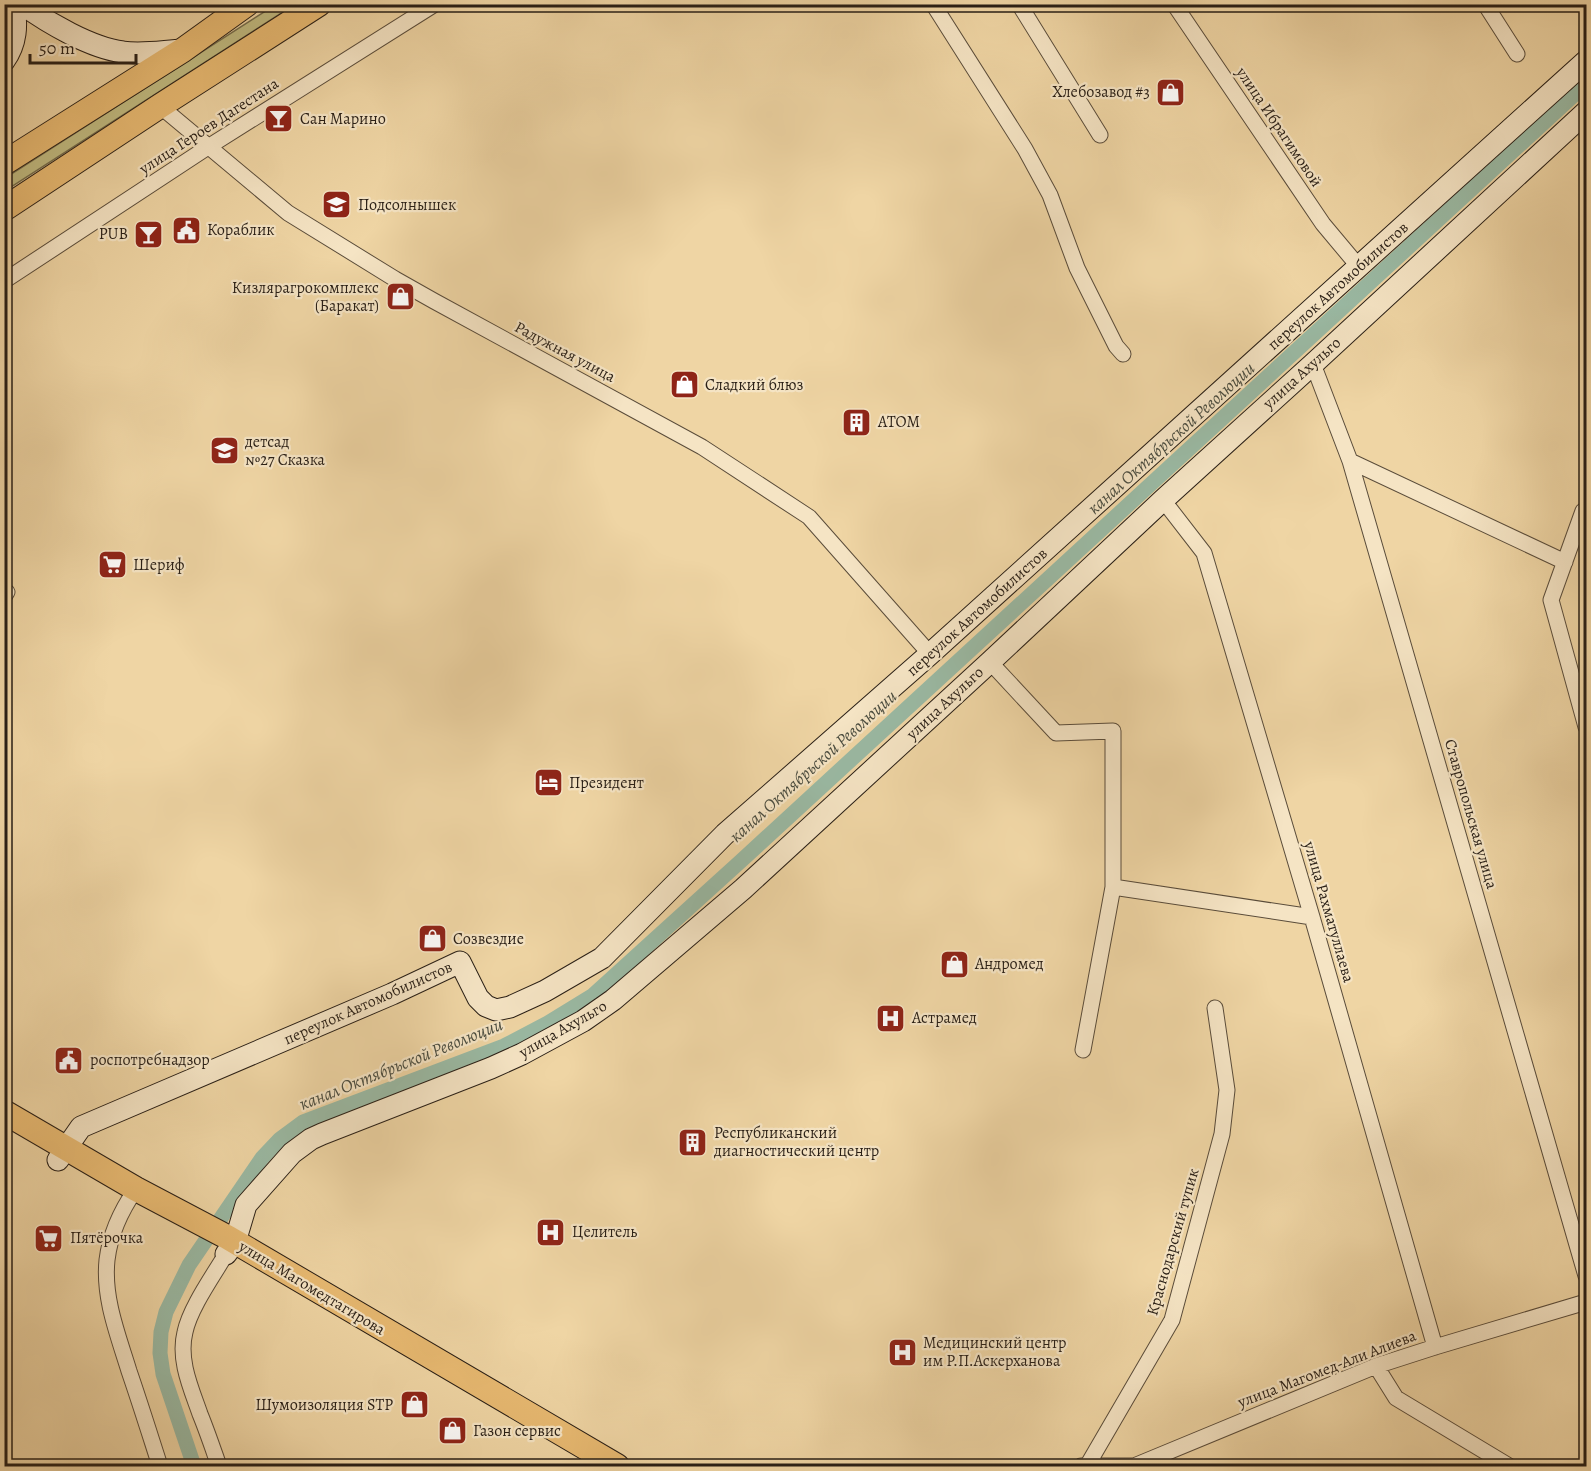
<svg xmlns="http://www.w3.org/2000/svg" width="1591" height="1471" viewBox="0 0 1591 1471" font-family="Alegreya,serif">
	<rect width="100%" height="100%" fill="#efd5a4"/>
	<filter id="stains"><feTurbulence type="fractalNoise" baseFrequency=".00333" numOctaves="4"/><feColorMatrix values="0 0 0 0 .2 0 0 0 0 .09 0 0 0 0 .02 0 0 0 .5 -.17"/></filter>
	<radialGradient id="worn" r=".72"><stop offset=".6" stop-color="#630" stop-opacity="0"/><stop offset="1" stop-color="#630" stop-opacity=".3"/></radialGradient>
	<path fill="#c1bb81" stroke="#756d4c" stroke-width="1.5" d="M 275,5 L 294,5 L 5,191 L 5,178 Z"/>
	<g fill="none" stroke-linecap="round" stroke-linejoin="round">
		<path stroke="#9ab9a3" stroke-width="15" d="M 194,1466 L 163,1374 L 160,1353 L 161,1332 L 166,1312 L 189,1265 L 262,1158 L 280,1139 L 303,1122 L 504,1046 L 548,1023 L 592,996 L 742,860 L 1586,84"/>
		<defs>
			<path id="street" d="M 933,4 L 1025,149 L 1050,195 L 1077,268 L 1116,346 L 1123,354
				M 1019,4 L 1100,135
				M 1174,4 L 1323,224 L 1359,267
				M 1485,4 L 1517,54
				M 160,106 L 288,213 L 395,279 L 434,301 L 702,447 L 809,517 L 930,654
				M 4,281 L 208,147 L 435,4
				M 1313,364 L 1350,461 L 1586,1276
				M 1350,461 L 1565,562
				M 1163,500 L 1204,553 L 1312,917 L 1435,1347
				M 1586,509 L 1583,511 L 1551,600 L 1586,727
				M 4,590 L 7,592 L 4,597
				M 990,662 L 1056,733 L 1113,731 L 1113,887 L 1083,1050
				M 1113,887 L 1312,917
				M 136,1189 C 122,1209 110,1235 107,1260 C 103,1298 118,1335 129,1371 C 140,1403 150,1435 160,1466
				M 1376,1366 L 1396,1398 L 1509,1466
				M 219,1466 C 213,1449 207,1431 200,1414 C 191,1388 178,1360 185,1332 C 190,1308 213,1276 226,1254
				M 1081,1466 L 1134,1466 L 1376,1366 L 1435,1347 L 1586,1302
				M 1087,1466 L 1172,1320 L 1222,1134 L 1227,1090 L 1215,1008"/>
			<path id="secondary" d="M 22,4 C 48,23 91,48 123,52 C 142,55 163,51 183,50
				M 4,61 C 17,43 17,25 14,4
				M 58,1160 L 81,1127 L 392,994 L 460,962 L 478,998 L 486,1006 L 496,1010 L 510,1007 L 545,991 L 602,958 L 725,834 L 930,654 L 1586,61
				M 226,1254 L 235,1242 L 246,1205 L 292,1153 L 311,1139 L 322,1134 L 491,1068 L 522,1054 L 583,1021 L 613,1000 L 743,889 L 990,662 L 1163,500 L 1313,364 L 1586,112"/>
			<path id="primary" d="M 4,163 L 183,50 L 247,4
				M 4,209 L 160,106 L 319,4
				M 4,1112 L 136,1189 L 227,1237 L 617,1466"/>
		</defs>
		<use href="#street" stroke="#5a4c3a" stroke-width="17"/>
		<use href="#secondary" stroke="#291f16" stroke-width="23"/>
		<use href="#primary" stroke="#291f16" stroke-width="26"/>
		<use href="#street" stroke="#f5e4c4" stroke-width="15"/>
		<use href="#secondary" stroke="#f5e4c4" stroke-width="21"/>
		<use href="#primary" stroke="#e8ba72" stroke-width="24"/>
	</g>
	<defs>
		<symbol id="shop-square" viewBox="-11 -11 22 22"><rect x="-9" y="-9" width="18" height="18" rx="4" fill="#8f2418" stroke="#f5e4c4"/><path d="M-5-2.5h2.3a2.7 3.5 0 0 1 5.4 0H5L5.5 6h-11ZM-1.5-2.5h3a1.5 2.3 0 0 0-3 0Z" fill="#fff"/></symbol>
		<symbol id="bar-square" viewBox="-11 -11 22 22"><rect x="-9" y="-9" width="18" height="18" rx="4" fill="#8f2418" stroke="#f5e4c4"/><path d="M-6-5H6L.8 .8V4.5H3.5V6h-7V4.5H-.8V.8Z" fill="#fff"/></symbol>
		<symbol id="school-square" viewBox="-11 -11 22 22"><rect x="-9" y="-9" width="18" height="18" rx="4" fill="#8f2418" stroke="#f5e4c4"/><path d="M0-5L7-2L0 1L-7-2ZM-4 1L0 2.5L4 1V4Q0 6-4 4Z" fill="#fff"/></symbol>
		<symbol id="civic-square" viewBox="-11 -11 22 22"><rect x="-9" y="-9" width="18" height="18" rx="4" fill="#8f2418" stroke="#f5e4c4"/><path d="M-.6-6.5H3V-4.5H.6V-3L4-1V1h2V6H-6V1h2V-1L-.6-3ZM-1.2 2.5V6h2.4V2.5Z" fill="#fff"/></symbol>
		<symbol id="building-square" viewBox="-11 -11 22 22"><rect x="-9" y="-9" width="18" height="18" rx="4" fill="#8f2418" stroke="#f5e4c4"/><path d="M-4-6H4V6H1V3H-1V6H-4ZM-2.5-4.3h1.7v1.8h-1.7ZM.8-4.3h1.7v1.8H.8ZM-2.5-1h1.7V.8h-1.7ZM.8-1h1.7V.8H.8Z" fill="#fff"/></symbol>
		<symbol id="supermarket-square" viewBox="-11 -11 22 22"><rect x="-9" y="-9" width="18" height="18" rx="4" fill="#8f2418" stroke="#f5e4c4"/><path d="M-6-5.5h2.5l.6 2H6L4.5 2H-2.5L-4.4-4H-6ZM-1.5 3.2a1.3 1.3 0 1 0 .1 0ZM3 3.2a1.3 1.3 0 1 0 .1 0Z" fill="#fff"/></symbol>
		<symbol id="hotel-square" viewBox="-11 -11 22 22"><rect x="-9" y="-9" width="18" height="18" rx="4" fill="#8f2418" stroke="#f5e4c4"/><path d="M-6-4.5h1.5V1H6V5H4.5V3h-9V5H-6ZM-4 0a1.8 1.8 0 1 1 3.6 0ZM.5 0V-2.5h3Q6-2.5 6 0Z" fill="#fff"/></symbol>
		<symbol id="hospital-square" viewBox="-11 -11 22 22"><rect x="-9" y="-9" width="18" height="18" rx="4" fill="#8f2418" stroke="#f5e4c4"/><path d="M-5-5h3v3.5h4V-5h3V5h-3V1.5h-4V5h-3Z" fill="#fff"/></symbol>
	</defs>
	<g fill-rule="evenodd">
		<use href="#shop-square" x="1154" y="76" width="33" height="33"/>
		<use href="#bar-square" x="262" y="102" width="33" height="33"/>
		<use href="#school-square" x="320" y="188" width="33" height="33"/>
		<use href="#civic-square" x="170" y="214" width="33" height="33"/>
		<use href="#bar-square" x="132" y="218" width="33" height="33"/>
		<use href="#shop-square" x="384" y="280" width="33" height="33"/>
		<use href="#shop-square" x="668" y="368" width="33" height="33"/>
		<use href="#building-square" x="840" y="406" width="33" height="33"/>
		<use href="#school-square" x="208" y="434" width="33" height="33"/>
		<use href="#supermarket-square" x="96" y="548" width="33" height="33"/>
		<use href="#hotel-square" x="532" y="766" width="33" height="33"/>
		<use href="#shop-square" x="416" y="922" width="33" height="33"/>
		<use href="#shop-square" x="938" y="948" width="33" height="33"/>
		<use href="#hospital-square" x="874" y="1002" width="33" height="33"/>
		<use href="#civic-square" x="52" y="1044" width="33" height="33"/>
		<use href="#building-square" x="676" y="1126" width="33" height="33"/>
		<use href="#hospital-square" x="534" y="1216" width="33" height="33"/>
		<use href="#supermarket-square" x="32" y="1222" width="33" height="33"/>
		<use href="#hospital-square" x="886" y="1336" width="33" height="33"/>
		<use href="#shop-square" x="398" y="1388" width="33" height="33"/>
		<use href="#shop-square" x="436" y="1414" width="33" height="33"/>
	</g>
	<g text-anchor="middle" dominant-baseline="central" stroke-width="4.5" stroke-linejoin="round" paint-order="stroke">
		<g font-size="16" fill="#291f16" stroke="#f5e4c4" text-anchor="start">
			<text x="1150" y="92" text-anchor="end">Хлебозавод #3</text>
			<text x="300" y="119">Сан Марино</text>
			<text x="358" y="205">Подсолнышек</text>
			<text x="207" y="230">Кораблик</text>
			<text x="128" y="234" text-anchor="end">PUB</text>
			<text x="379" y="288" text-anchor="end">Кизлярагрокомплекс<tspan x="379" dy="18">(Баракат)</tspan></text>
			<text x="705" y="385">Сладкий блюз</text>
			<text x="878" y="422">АТОМ</text>
			<text x="245" y="442">детсад<tspan x="245" dy="18">№27 Сказка</tspan></text>
			<text x="133" y="565">Шериф</text>
			<text x="569" y="783">Президент</text>
			<text x="453" y="939">Созвездие</text>
			<text x="975" y="964">Андромед</text>
			<text x="912" y="1018">Астрамед</text>
			<text x="90" y="1060">роспотребнадзор</text>
			<text x="714" y="1133">Республиканский<tspan x="714" dy="18">диагностический центр</tspan></text>
			<text x="572" y="1232">Целитель</text>
			<text x="70" y="1238">Пятёрочка</text>
			<text x="923" y="1343">Медицинский центр<tspan x="923" dy="18">им Р.П.Аскерханова</tspan></text>
			<text x="393" y="1405" text-anchor="end">Шумоизоляция STP</text>
			<text x="473" y="1431">Газон сервис</text>
		</g>
		<g font-size="16" fill="#291f16" stroke="#f5e4c4">
			<text transform="translate(209 126) rotate(-33)">улица Героев Дагестана</text>
			<text transform="translate(1279 127) rotate(56)">улица Ибрагимовой</text>
			<text transform="translate(1338 286) rotate(-42)">переулок Автомобилистов</text>
			<text transform="translate(565 352) rotate(28)">Радужная улица</text>
			<text transform="translate(1302 373) rotate(-42)">улица Ахульго</text>
			<text transform="translate(977 612) rotate(-42)">переулок Автомобилистов</text>
			<text transform="translate(945 703) rotate(-43)">улица Ахульго</text>
			<text transform="translate(1471 814) rotate(74)">Ставропольская улица</text>
			<text transform="translate(1329 912) rotate(74)">улица Рахматуллаева</text>
			<text transform="translate(368 1003) rotate(-24)">переулок Автомобилистов</text>
			<text transform="translate(563 1029) rotate(-30)">улица Ахульго</text>
			<text transform="translate(1173 1242) rotate(-74)">Краснодарский тупик</text>
			<text transform="translate(312 1288) rotate(31)">улица Магомедтагирова</text>
			<text transform="translate(1327 1369) rotate(-21)">улица Магомед-Али Алиева</text>
		</g>
		<g font-size="18" font-style="italic" fill="#4b4d40" stroke="#f5e4c4">
			<text transform="translate(1171 438) rotate(-42)">канал Октябрьской Революции</text>
			<text transform="translate(813 766) rotate(-42)">канал Октябрьской Революции</text>
			<text transform="translate(401 1064) rotate(-22)">канал Октябрьской Революции</text>
		</g>
	</g>
	<rect width="1591" height="1471" fill="none" stroke="#efd5a4" stroke-width="24"/>
	<rect x="6" y="6" width="1579" height="1459" fill="none" stroke="#291f16" stroke-width="3"/>
	<rect x="12" y="12" width="1567" height="1447" fill="none" stroke="#291f16" stroke-width="1.5"/>
	<path d="M30 54v9h106v-9" fill="none" stroke="#291f16" stroke-width="3"/>
	<text x="39" y="54" font-size="18" fill="#291f16" stroke="#f5e4c4" stroke-width="4.5" paint-order="stroke">50 m</text>
	<rect width="100%" height="100%" filter="url(#stains)"/>
	<rect width="100%" height="100%" fill="url(#worn)"/>
</svg>
